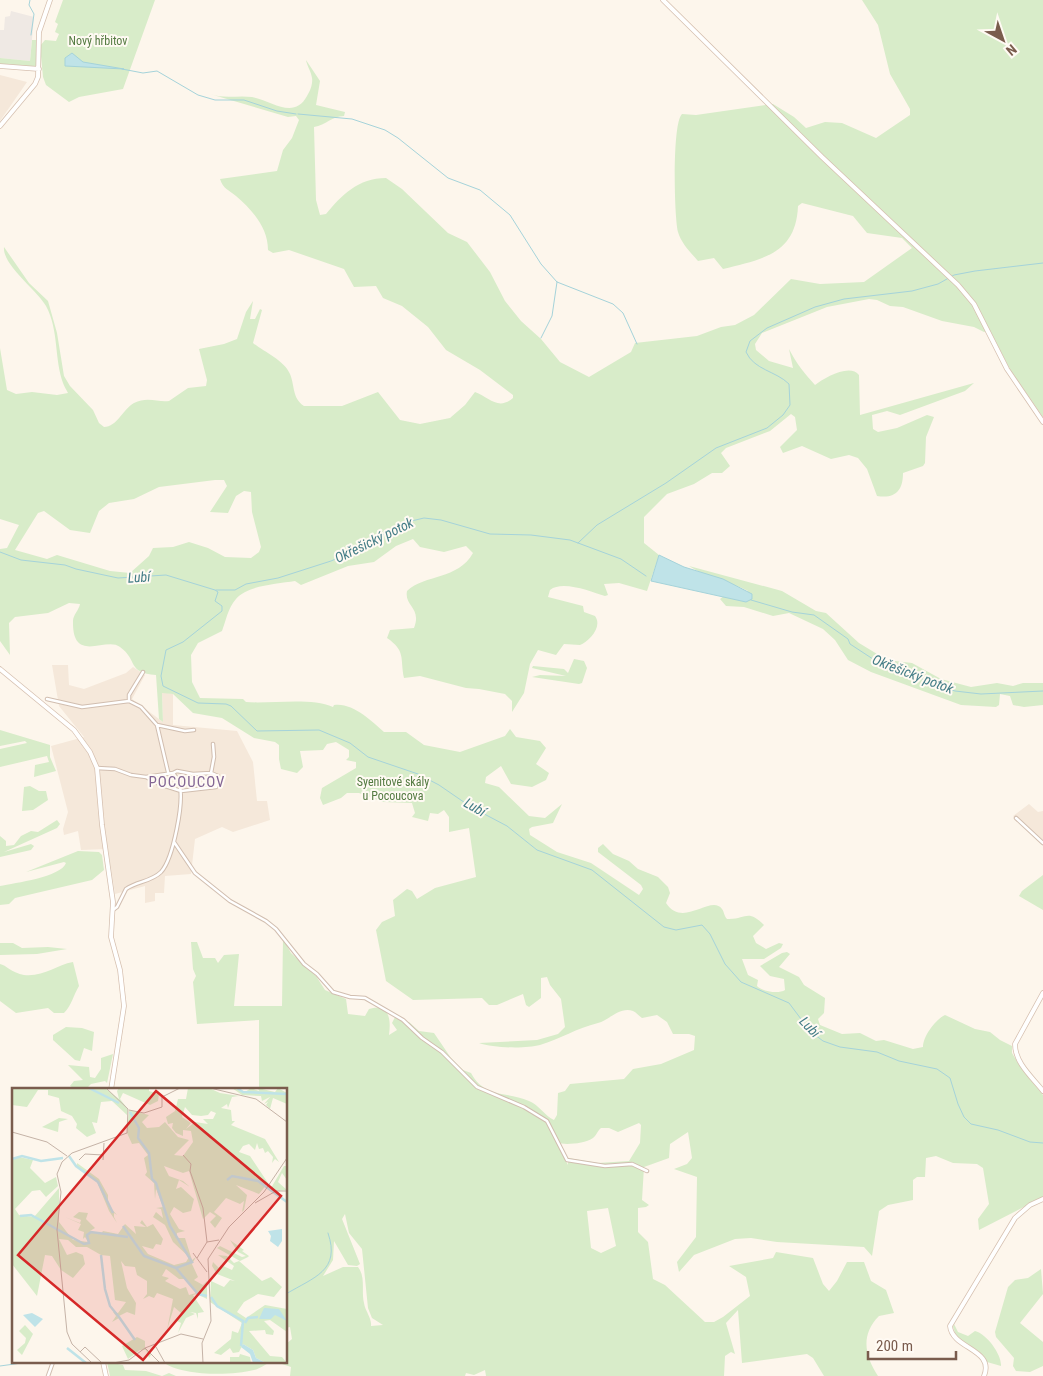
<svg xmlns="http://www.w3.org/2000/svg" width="1043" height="1376" viewBox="0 0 1043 1376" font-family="'Roboto Condensed',sans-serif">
	<rect width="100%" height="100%" fill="#fdf6ec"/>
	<path fill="#f5e8da" d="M 0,75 L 27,82 L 0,121 Z
		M 52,665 L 68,665 L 69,685 L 84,689 L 126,673 L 133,667 L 145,675 L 132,699 L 163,722 L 162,692 L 173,694 L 173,725 L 237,731 L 253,762 L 257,801 L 267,801 L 270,820 L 233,832 L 222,827 L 195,839 L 191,874 L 165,876 L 164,893 L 155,893 L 155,901 L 145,903 L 145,886 L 115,894 L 108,849 L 81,850 L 78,831 L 64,835 L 63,829 L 68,812 L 51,746 L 84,737 L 59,706 Z
		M 1029,804 L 1038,812 L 1043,811 L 1043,845 L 1013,816 Z"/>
	<path fill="#efe9e4" d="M 11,11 L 34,17 L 30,61 L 0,58 L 0,30 L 4,30 L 5,17 L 10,16 Z"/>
	<path fill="#d8ecc9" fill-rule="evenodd" d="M 63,0 L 155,0 L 123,89 L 79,97 L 69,102 L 46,85 L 43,77 L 40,46 L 45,40 L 56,41 L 59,34 L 55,32 L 58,24 L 55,22 Z
		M 862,0 L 1043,0 L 1043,417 L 1011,371 L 990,331 L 984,332 L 974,327 L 942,321 L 903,307 L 890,306 L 877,300 L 869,299 L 827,307 L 762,333 L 755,344 L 756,350 L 769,361 L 793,368 L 789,349 C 796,363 805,374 815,385 C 824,378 850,363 859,375 L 860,415 L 974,383 L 965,391 L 900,415 L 887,411 L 872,415 L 873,429 L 878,432 L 897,428 L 927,415 L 934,417 L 926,437 L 925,463 L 923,466 L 903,473 C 903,490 896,499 877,496 L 867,469 L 858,458 L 849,455 L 831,459 L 802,446 L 783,453 L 780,447 L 797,430 L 795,417 L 791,414 L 770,431 L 726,448 L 721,453 L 730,466 L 722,473 L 712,473 L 694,484 L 667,494 L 644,517 L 644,543 L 659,555 L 647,591 L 619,583 L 604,584 L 608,595 L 605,596 C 591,592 563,580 550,590 L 548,597 L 583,606 L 584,612 L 595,616 C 603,627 589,641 580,645 L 564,644 L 556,655 L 538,650 L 530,664 L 524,693 L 512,712 L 512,701 L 505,694 L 479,689 L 466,688 L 420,676 L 404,678 C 400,658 406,651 387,638 L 390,630 L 414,628 C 422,608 404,606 407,591 C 425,574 458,580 473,553 L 466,546 L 444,552 L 420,547 L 413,539 L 396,546 L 374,562 L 348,566 L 301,585 L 295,581 C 277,584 248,585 236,599 C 228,608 226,620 222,631 L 198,643 L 191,655 L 192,682 L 200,698 L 243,699 L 246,702 C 271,704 311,697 333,707 L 334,705 C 352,702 372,721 384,732 L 406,732 L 424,745 L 460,752 L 505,736 L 510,729 L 516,737 L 540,741 L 546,748 L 536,764 L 549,773 L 546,780 L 532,787 L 511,784 L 501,766 L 486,777 L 485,783 L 499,787 L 529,816 L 545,818 L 562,804 L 553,823 L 532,827 L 529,829 L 530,835 L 557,852 L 591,863 L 639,895 L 643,889 L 641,885 L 598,852 L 598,848 L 603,844 L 613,854 L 629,861 L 638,869 L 658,877 L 668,887 L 670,893 L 666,903 C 683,929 711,894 722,909 C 724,911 724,916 727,919 C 746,920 747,908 764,925 L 753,936 L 756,943 L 766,949 L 779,943 L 783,944 L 781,948 L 764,959 L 742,959 L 748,975 L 758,980 L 757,986 C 763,992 779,994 785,990 L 784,979 L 770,976 L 760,966 L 782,953 L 787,952 L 790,954 L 779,967 L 799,977 L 804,985 L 825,998 L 824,1013 L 818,1019 L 820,1025 L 842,1034 L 860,1033 L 876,1041 L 884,1040 L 913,1049 L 923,1047 C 923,1036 936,1019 945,1015 L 975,1029 L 990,1032 L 1000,1040 L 1012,1046 L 1012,1053 L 1021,1068 L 1043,1095 L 1043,1197 L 979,1230 L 978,1219 L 989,1204 L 983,1168 L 977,1164 L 953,1163 L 936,1156 L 926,1158 L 925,1177 L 917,1177 L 913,1180 L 913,1200 L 888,1205 L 879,1211 L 872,1256 L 864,1247 L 777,1242 L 751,1238 L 735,1239 L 694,1255 L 679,1272 L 677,1262 L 696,1237 L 697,1177 L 674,1169 L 687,1164 L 692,1158 L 688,1132 L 670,1144 L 669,1158 L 644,1167 L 642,1200 L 649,1205 L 646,1207 L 638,1208 L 638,1232 L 648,1242 L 653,1279 L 665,1285 L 705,1322 L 714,1322 L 723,1317 L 750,1296 L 746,1277 L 729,1266 L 773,1258 L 776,1252 L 813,1258 L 823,1284 L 829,1291 L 837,1281 L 847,1262 L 864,1262 L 871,1281 L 886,1290 L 894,1313 L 879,1316 C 860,1335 865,1356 878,1376 L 824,1376 L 813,1358 L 807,1354 L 742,1363 L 738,1310 L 726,1323 L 735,1354 L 731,1352 L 725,1356 L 724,1376 L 486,1376 L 485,1370 L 474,1375 L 466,1373 L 465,1376 L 290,1376 L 291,1367 L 276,1362 L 286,1362 L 286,1344 L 292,1339 L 290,1327 L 286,1328 L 286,1090 L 259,1090 L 259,1020 L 197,1024 L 193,982 L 196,976 L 193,969 L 191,942 L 197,942 L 203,958 L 215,958 L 218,963 L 224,955 L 239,954 L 234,1006 L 282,1006 L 283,939 L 291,953 L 316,976 L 325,990 L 346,999 L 348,1014 L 365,1016 L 369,1009 C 390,1003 391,1020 389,1035 L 397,1030 L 392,1023 L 395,1017 L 403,1022 L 409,1022 L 419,1031 L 434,1033 L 451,1058 L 463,1070 L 471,1073 C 485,1099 507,1091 529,1101 C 539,1105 545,1116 554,1120 L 557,1115 L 558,1093 L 565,1091 L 570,1084 L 624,1079 L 633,1069 L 661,1064 L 694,1050 L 695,1036 L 689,1034 L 673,1034 L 667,1022 L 657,1015 L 642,1018 C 639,1016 636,1012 633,1011 C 620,1006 608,1021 598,1023 C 577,1028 560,1039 540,1045 C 525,1049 494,1048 479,1043 L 537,1040 L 558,1034 L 565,1027 L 561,999 L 550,985 L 547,977 L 541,978 L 541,998 L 529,1007 L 526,1005 L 523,994 L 497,1005 L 489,1005 L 482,998 L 413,1000 L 386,981 L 376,930 L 382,922 L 395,916 L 393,900 L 407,889 L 412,891 L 417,899 L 435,888 L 476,877 L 469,828 L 449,832 L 449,817 L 444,810 L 438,814 L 430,813 L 428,821 L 412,817 L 415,813 L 412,803 L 383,802 L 359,793 L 347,793 L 341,798 L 323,805 L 320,798 L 322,788 L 356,768 L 356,762 L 346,760 L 349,757 L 349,750 L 336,742 L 327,744 L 323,750 L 300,751 L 303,767 L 297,773 L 281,769 L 279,759 L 279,745 L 275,742 L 254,738 L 222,718 L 193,713 L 173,694 L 162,693 L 163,722 L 159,719 L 156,675 C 127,673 138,660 120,647 C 106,636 72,665 73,621 C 73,615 79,610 80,604 L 69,603 L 48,613 L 15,617 L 9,623 L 10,655 L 0,641 L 0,549 L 7,548 L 19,525 L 0,519 L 0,348 L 7,390 L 16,394 L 32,392 L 57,395 L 68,393 C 66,389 64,386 63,383 C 54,359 59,330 46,306 C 38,291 2,265 4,247 L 29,283 L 48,301 L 57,333 L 64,376 L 70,386 L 93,410 L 99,423 L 104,427 C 117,427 123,409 134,403 C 148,396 159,403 169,401 L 188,388 L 206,386 L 207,380 L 199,349 L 224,344 L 237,339 L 246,312 L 253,301 L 250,319 L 255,319 L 260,309 L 262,310 L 253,343 C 264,352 284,360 290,374 C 295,386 292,398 304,406 L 342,406 L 378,392 L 400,420 L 420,424 L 450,418 L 465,405 L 475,392 C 489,397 498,411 513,398 L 513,395 L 480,370 L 446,350 L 428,327 L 402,306 L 383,298 L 376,286 L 354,287 L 344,269 L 289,250 L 273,253 L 268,250 C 268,227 252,210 236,196 C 229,190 223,189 220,179 L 277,171 L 283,150 L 292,138 L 299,120 L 296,116 L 288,117 L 210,94 C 224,99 238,95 252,97 C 272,101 294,120 307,96 C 310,91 313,84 312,78 C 311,71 307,66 306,60 L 320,81 L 316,105 L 345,112 L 344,116 C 332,116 326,125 314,127 L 316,200 L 320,215 L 326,214 C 342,195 358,178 386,178 L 402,189 L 448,233 L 467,242 L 490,272 L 505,301 L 521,321 L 541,339 L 560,362 L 589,377 L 631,352 L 635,343 L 697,336 L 721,327 L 735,325 L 754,315 L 791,279 L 820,284 L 864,282 L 912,248 L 902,238 L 867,233 L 853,216 L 802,203 L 798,206 C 796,254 763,259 723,269 L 714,258 L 698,261 C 691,253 681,243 678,232 C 674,216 672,123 682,114 L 696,115 L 773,104 L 794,117 L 806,128 L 825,122 L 842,123 L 876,138 L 910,115 L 910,109 L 890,74 L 878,25 ZM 215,480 L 224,480 L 227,486 L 210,512 L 228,513 L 236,496 L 244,491 L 251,492 L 252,512 L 261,547 L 259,552 L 251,558 L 225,557 L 208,548 L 189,542 L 173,547 L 153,548 L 149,556 L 130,573 L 110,571 L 57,555 L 47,559 L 15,550 L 38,513 L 44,511 L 70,530 L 90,533 L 99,511 L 109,503 L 134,499 L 159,487 ZM 639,1123 L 641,1125 L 640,1143 L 629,1161 L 598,1163 L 568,1158 L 568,1165 L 557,1143 C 566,1145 584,1144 593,1138 C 597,1135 597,1131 601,1128 L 609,1128 L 618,1132 ZM 608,1208 L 616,1246 L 601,1253 L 591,1248 L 587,1211 ZM 345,1214 L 349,1233 L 362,1249 L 368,1308 L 372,1318 L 383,1325 L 371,1326 C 372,1318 365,1311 364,1303 C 361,1291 366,1277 358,1267 L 343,1267 L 323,1276 L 333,1260 L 334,1241 L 348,1265 L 357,1266 L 360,1264 L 342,1219 Z
		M 32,40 L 38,40 L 39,69 L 0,66 L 0,58 L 30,61 Z
		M 689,566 L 782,591 L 816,611 L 826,613 L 859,643 L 887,660 L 912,663 L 941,679 L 971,687 L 997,683 L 1013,686 L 1023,683 L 1043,683 L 1043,705 L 1024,707 L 1013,705 L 1010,696 L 1000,694 L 999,705 L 996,707 L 961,705 L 871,672 L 848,660 L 835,640 L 823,629 L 789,613 L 773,616 L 744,607 L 726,606 L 720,599 L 724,596 L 746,602 L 748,591 C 729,581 705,577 689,566 Z
		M 574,659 L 584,661 L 587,668 L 582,683 L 579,684 L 532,677 L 540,675 L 566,676 L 532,668 L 533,666 L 564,669 L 568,673 Z
		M 0,730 L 50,745 L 50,757 L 56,771 L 34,777 L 35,765 L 49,762 L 47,756 L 0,767 L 0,749 L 27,743 L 25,741 L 0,746 Z
		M 30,786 L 39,791 L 46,791 L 48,800 L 33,810 L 22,811 L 24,787 Z
		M 57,820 L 60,824 L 57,828 L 4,852 L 31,844 L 34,846 L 31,850 L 0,857 L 0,836 L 6,841 L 6,846 L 14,845 L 21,836 L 31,831 L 38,832 Z
		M 78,851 L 99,852 L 102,855 L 104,870 L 92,880 L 15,898 L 9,904 L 0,905 L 0,886 C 15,883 61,877 66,863 L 64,862 L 26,872 Z
		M 1043,875 L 1043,910 L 1019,896 L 1022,891 Z
		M 0,943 L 13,943 L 22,948 L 48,947 L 67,949 L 37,954 L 0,955 Z
		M 73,962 L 79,986 C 73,996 72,1005 64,1013 L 54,1013 L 48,1008 L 16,1013 L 0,1001 L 0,964 C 6,965 12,973 24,975 C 44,977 56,965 73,962 Z
		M 66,1027 L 82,1028 L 94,1032 L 92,1051 L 84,1048 L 80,1061 L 75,1060 L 53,1040 L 53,1035 Z
		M 113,1054 L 107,1083 L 105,1081 L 91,1084 L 85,1090 L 77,1090 L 70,1086 L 74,1081 L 83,1080 L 68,1065 L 89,1067 L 90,1077 L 95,1078 L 101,1069 L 101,1058 Z
		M 1041,1269 L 1043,1294 L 1020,1323 L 1043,1342 L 1043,1366 L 1030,1372 L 1016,1371 L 1013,1366 L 1014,1358 L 996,1337 L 995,1332 L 1008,1287 L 1015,1280 L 1028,1278 Z
		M 954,1324 L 958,1332 L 968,1336 L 975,1331 C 987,1334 1002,1355 1001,1366 L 987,1362 L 978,1351 L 957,1338 L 953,1327 Z
		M 107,1362 L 123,1365 L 125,1370 L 146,1371 L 162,1376 L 169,1373 L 176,1376 L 110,1376 Z
		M 163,1362 L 271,1362 C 265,1364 260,1369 254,1370 C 231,1376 181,1376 163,1362 Z"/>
	<path fill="#bfe3e8" stroke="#a5d3da" d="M 72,53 L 83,62 L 124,69 L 65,66 L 65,58 Z
		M 659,555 L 684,567 L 723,579 L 752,594 L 752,599 L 746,602 L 651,581 Z"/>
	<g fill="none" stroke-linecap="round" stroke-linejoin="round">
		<path stroke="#a5d3da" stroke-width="1" d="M 30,0 L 29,5 L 34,14 L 31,35
			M 122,69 L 143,73 L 157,71 L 198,95 L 215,100 L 244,100 L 277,111 L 296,114
			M 298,114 L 352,119 L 385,130 L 398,138 L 448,178 L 480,190 L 510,215 L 541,264 L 557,282 L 613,304 L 623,313 L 637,344
			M 541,338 L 552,316 L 557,282
			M 578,543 L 597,525 L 666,483 L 716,448 L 767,428 L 783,415 L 790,405 L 789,384 C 776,371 754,370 746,352 L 750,341 L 767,328 L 815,307 L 844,299 L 912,291 L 938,284 L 954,275 L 975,271 L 1043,263
			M 0,552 L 21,560 L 65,565 L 76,569 L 118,578 L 166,575 L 215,590 L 218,592 L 215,601 L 222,606 L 222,611 L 183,642 L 166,650 L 161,676 L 163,686 L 198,703 L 226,704 L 231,706 L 257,731 L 319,730 L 350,743 L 368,757 L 418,774 L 439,785 L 471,807 L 507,826 L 537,850 L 592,870 L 664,927 L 676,930 L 702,925 L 710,934 L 725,964 L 741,982 L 789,1003 L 810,1031 L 823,1041 L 840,1047 L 877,1052 L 899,1061 L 937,1069 L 950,1078 L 958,1104 L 964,1117 L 971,1124 L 998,1130 L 1030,1142 L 1043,1143
			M 216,590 L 235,590 L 246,584 L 278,578 L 331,561 L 359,549 L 403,523 L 424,518 L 441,520 L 490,534 L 531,535 L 570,540 L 621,559 L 646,576
			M 751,600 L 792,612 L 814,615 L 848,639 L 850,644 L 879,663 L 899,668 L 931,683 L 955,691 L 981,694 L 1043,691
			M 286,1294 C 314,1277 341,1271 328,1233
			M 0,1366 L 29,1362"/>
		<defs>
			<path id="street" d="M 47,699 L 82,707 L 129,701 L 141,707 L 157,725 L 168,772
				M 129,701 L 129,695 L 143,672
				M 157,725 L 185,731 L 194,730
				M 97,768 L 115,769 L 131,775 L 146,777 L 173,773 C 175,776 178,779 179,783 C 185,800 173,859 161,872 C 151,882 137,881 126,889 L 117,907 L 113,910
				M 173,773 L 177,771 L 193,774 L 211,773 L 214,757 L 213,744
				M 146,777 L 159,784 L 181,791 L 216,787 L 218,776 L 211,773
				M 1016,818 L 1043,843
				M 174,842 L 195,873 L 230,901 L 266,921 L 276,929 L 304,964 L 317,974 L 333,992 L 350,997 L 365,998 L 403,1020 L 422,1038 L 442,1052 L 477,1087 L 524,1107 L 547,1121 L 567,1160 L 605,1166 L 632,1164 L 647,1171
				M 48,1376 L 53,1362"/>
			<path id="secondary" d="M 663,0 L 822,157 L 958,285 L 974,304 L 1007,369 L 1043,422
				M 0,66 L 39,69
				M 0,126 L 35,84 L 38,77 L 39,32 L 50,0
				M 0,669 L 74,730 L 90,752 L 97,768 L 102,825 L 113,902 L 111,937 L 120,970 L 124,1006 L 111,1090
				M 1043,993 L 1015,1044 C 1015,1063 1032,1077 1043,1091
				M 103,1362 L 106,1376
				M 984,1376 C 995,1349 952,1349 950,1326 L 1015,1218 L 1030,1205 L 1043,1199"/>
		</defs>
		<use href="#street" stroke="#d1beb0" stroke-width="4.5"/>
		<use href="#secondary" stroke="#d6c0b0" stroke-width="5.5"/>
		<use href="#street" stroke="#fff" stroke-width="2.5"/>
		<use href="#secondary" stroke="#fff" stroke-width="4"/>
	</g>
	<g text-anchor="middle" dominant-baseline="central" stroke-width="4" stroke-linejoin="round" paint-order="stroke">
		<g font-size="12" fill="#537a41" stroke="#fffaf3">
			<text x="98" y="41">Nový hřbitov</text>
			<text x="393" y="782">Syenitové skály<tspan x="393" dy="14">u Pocoucova</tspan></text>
		</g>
		<g font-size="14" font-style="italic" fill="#437c86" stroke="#fffaf3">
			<text transform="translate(374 540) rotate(-26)">Okřešický potok</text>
			<text transform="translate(139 577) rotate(-4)">Lubí</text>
			<text transform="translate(913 674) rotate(21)">Okřešický potok</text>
			<text transform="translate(475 807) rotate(30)">Lubí</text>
			<text transform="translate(810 1027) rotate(46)">Lubí</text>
		</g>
		<g font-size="15" letter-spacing="1" fill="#846695" stroke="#fffaf3">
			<text x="187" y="782">POCOUCOV</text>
		</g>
	</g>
	<g transform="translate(12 1088)">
		<rect width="275" height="275" fill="#fdf6ec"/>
		<path d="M 0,0 L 93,0 L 107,11 L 105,3 L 107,0 L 137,0 L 137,3 L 147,6 L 146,13 L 138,17 L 111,5 L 108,11 L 116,21 L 115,27 L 100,13 L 89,14 L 85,35 L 80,34 L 84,45 L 75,49 L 64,40 L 65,36 L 60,28 L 49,23 L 47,10 L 36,7 L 36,2 L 26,2 L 15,19 L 0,17 ZM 176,0 L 197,0 L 208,5 L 227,8 L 220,9 L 216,20 L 215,16 L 209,20 L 219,22 L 220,33 L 223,33 L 219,37 L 253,51 L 267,74 L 263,71 L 260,75 L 261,69 L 256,63 L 253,65 L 251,60 L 247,61 L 245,55 L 243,62 L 237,56 L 231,58 L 227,64 L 238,68 L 256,95 L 247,106 L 224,97 L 235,107 L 232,122 L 230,124 L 232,113 L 228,116 L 214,110 L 202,124 L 210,130 L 203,140 L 198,134 L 204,128 L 198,124 L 191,131 L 177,83 L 171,85 L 152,78 L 157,88 L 171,93 L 178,99 L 167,92 L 164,101 L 169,99 L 182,111 L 179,123 L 171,125 L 162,119 L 158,126 L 167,141 L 173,143 L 165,145 L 165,150 L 173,150 L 180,172 L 184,169 L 180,176 L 186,189 L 182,192 L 191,197 L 195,193 L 195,211 L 185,206 L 181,207 L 192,224 L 186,225 L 186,231 L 184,225 L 178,224 L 183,226 L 174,230 L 166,245 L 169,235 L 165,233 L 169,225 L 162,219 L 155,242 L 161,211 L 145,205 L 142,210 L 137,208 L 131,211 L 135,206 L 135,193 L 125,187 L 123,179 L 113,178 L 109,173 L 115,200 L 124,215 L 123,227 L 115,224 L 107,228 L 115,240 L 107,230 L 100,234 L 104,228 L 101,224 L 106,225 L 114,214 L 103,212 L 98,168 L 89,167 L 75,159 L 64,159 L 56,152 L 47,151 L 55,167 L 64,164 L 71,167 L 73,176 L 61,190 L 49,182 L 40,168 L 33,167 L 25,208 L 0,176 L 0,72 L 7,69 L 21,72 L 18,80 L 33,95 L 44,89 L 46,98 L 34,109 L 28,102 L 20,103 L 3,121 L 7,127 L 22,129 L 47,100 L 47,134 L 61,152 L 76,154 L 73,149 L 71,151 L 72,144 L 66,142 L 69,136 L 53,129 L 68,135 L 69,132 L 61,129 L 67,124 L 76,125 L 74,131 L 83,140 L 78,143 L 89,146 L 91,143 L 106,146 L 113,136 L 124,146 L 122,138 L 134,139 L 128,135 L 130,132 L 135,139 L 141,136 L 151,151 L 149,157 L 144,156 L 141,161 L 130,158 L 136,166 L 162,177 L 174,174 L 177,169 L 161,154 L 153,137 L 141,129 L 144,124 L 151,130 L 149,121 L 144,120 L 151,119 L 144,101 L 143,111 L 142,95 L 133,87 L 135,84 L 132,70 L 136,67 L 127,55 L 120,56 L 115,45 L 117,22 L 137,27 L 130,34 L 135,40 L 147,39 L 153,34 L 166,49 L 177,52 L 162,67 L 171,68 L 181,54 L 179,43 L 171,42 L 171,48 L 164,45 L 160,40 L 161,35 L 156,36 L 154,29 L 163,23 L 166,11 L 174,11 ZM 173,19 L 180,27 L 189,28 L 196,27 L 199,23 L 204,25 L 201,31 L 191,31 L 196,36 L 183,34 L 174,41 L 179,35 L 170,29 ZM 154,181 L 167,191 L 174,191 L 184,205 L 177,207 L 174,199 L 168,201 L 153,193 L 157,190 L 150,188 ZM 220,0 L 233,4 L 239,0 L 247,3 L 246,0 L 263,4 L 266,0 L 275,5 L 275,16 L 261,10 L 258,21 L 254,17 L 256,14 L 252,16 L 258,9 L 250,13 L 249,8 L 230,7 ZM 47,30 L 56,31 L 47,34 L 46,44 L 30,39 ZM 65,75 L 87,91 L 96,107 L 96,117 L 105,127 L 102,125 L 102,129 L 105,135 L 97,123 L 85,94 L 65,79 ZM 272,78 L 275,78 L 275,92 L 270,85 L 266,94 L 275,102 L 263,103 L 259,100 ZM 218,152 L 232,162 L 230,163 L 237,168 L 236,169 L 228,173 L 205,160 L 208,158 L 230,169 L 234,168 L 226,164 ZM 206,167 L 215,168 L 222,175 L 227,173 L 250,193 L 259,189 L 270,199 L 262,209 L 246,206 L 232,214 L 225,224 L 234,230 L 253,217 L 275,221 L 275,244 L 258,232 L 252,233 L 262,243 L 261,247 L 254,246 L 253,242 L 237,243 L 258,268 L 270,269 L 275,275 L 254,275 L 244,270 L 241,262 L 231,256 L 227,264 L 221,265 L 218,260 L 209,267 L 202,265 L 219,251 L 220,243 L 226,245 L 230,235 L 198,214 L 199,193 L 212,199 L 218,192 L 223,193 L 205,186 L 200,178 L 201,174 L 207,180 L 209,177 L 220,182 L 222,178 ZM 13,237 L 21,246 L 10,267 L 5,262 L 13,255 L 14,250 L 7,243 ZM 125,249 L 133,253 L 133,260 L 139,267 L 137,270 L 134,262 L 128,262 L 116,271 L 110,258 ZM 228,266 L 238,269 L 239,275 L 218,275 L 218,269 L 227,269 Z" fill="#d8ecc9" fill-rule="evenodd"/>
		<path d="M 270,141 L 270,153 L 266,159 L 258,153 L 259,148 L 256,143 ZM 252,220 L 267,221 L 275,233 L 263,227 L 259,231 L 247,231 ZM 20,225 L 31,231 L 23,239 L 11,227 ZM 231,256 L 241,262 L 244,270 L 254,275 L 241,275 L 238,266 L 229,259 Z" fill="#bfe3e8"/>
		<path fill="none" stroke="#bfe3e8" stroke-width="2.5" d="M 77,0 L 107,15M 225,0 L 231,4 L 275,6M 118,24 L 127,40 L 126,50 L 137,65 L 140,91 L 144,95 L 158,138 L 180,174 L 164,180 L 186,206 L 195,208M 57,68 L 64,78 L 86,94 L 101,125M 0,71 L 10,68 L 29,73 L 51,70M 215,92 L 220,88 L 246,93 L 275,114M 8,128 L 19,127 L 72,156 L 77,155 L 75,147 L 79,144 L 116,149M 111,138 L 132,168 L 164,180M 89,167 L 93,201 L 98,218 L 107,229M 199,209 L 205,218 L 231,233 L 229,258M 107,229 L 123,252M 233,235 L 236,230 L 246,229M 55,260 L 74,275"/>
		<path fill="none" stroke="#c5b3a7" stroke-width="1" d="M 198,0 L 244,11 L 275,34M 117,22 L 132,25 L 150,19 L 150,9 L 168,0M 0,44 L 35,54 L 55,68M 171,67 L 179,76 L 178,83 L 191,120 L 195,154M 67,72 L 73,66 L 91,67M 91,72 L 92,55M 243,115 L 264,103 L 275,103M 181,165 L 195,184M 185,170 L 195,154 L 207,152M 144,259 L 153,275M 133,260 L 169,246 L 191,251M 133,260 L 148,275M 68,264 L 73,259 L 90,275M 80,275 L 60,256 L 55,244 L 45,142 L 49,104 L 45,86 L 50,74 L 60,65 L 115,45 L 116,21 L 94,0M 101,275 L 117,272 L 133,260M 191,275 L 190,255 L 199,233 L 196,171 L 217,139 L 252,104 L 275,70"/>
		<path fill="#d62828" fill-opacity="0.15" stroke="#d62828" stroke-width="2.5" d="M 144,3 L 269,108 L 131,272 L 6,167 Z"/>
		<rect width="275" height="275" fill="none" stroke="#7a5c4d" stroke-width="2.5"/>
	</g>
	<g transform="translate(1003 40) rotate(140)" stroke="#fffaf3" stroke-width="4" paint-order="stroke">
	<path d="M0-4L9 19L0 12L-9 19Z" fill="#7a5c4d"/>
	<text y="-8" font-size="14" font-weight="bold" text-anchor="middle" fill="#7a5c4d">N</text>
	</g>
	<path d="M868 1351v8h88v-8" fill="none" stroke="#7a5c4d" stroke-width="2.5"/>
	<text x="876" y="1351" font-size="15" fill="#7a5c4d" stroke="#fffaf3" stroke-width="4" paint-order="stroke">200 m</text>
</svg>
